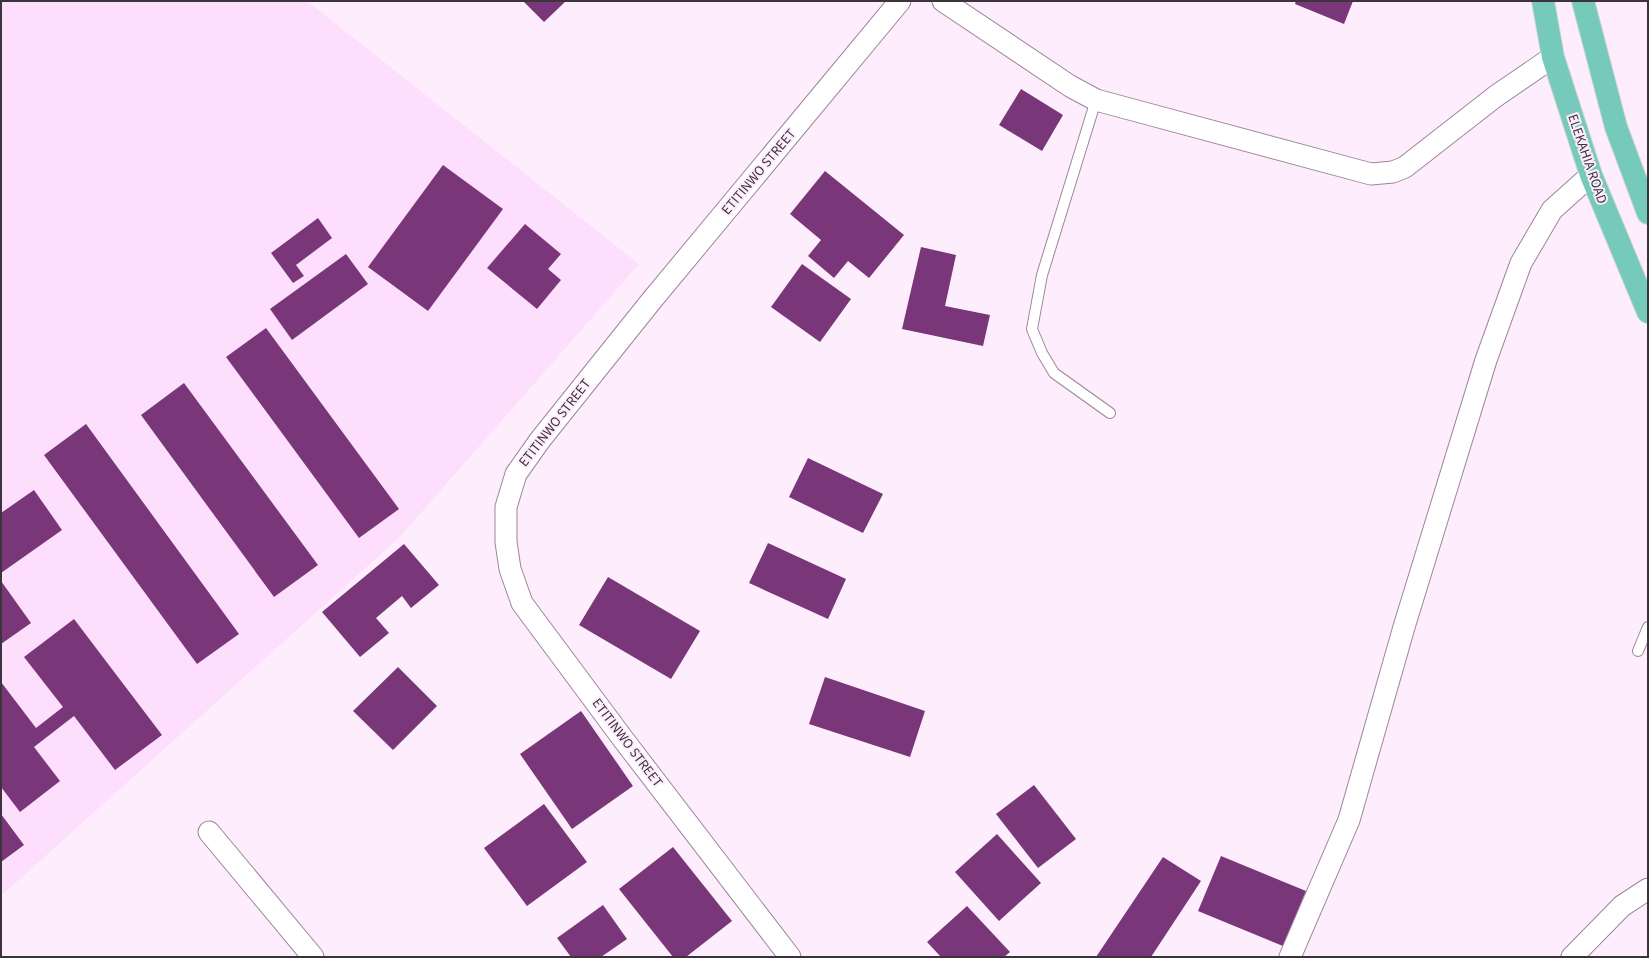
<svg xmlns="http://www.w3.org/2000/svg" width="1649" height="958" viewBox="0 0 1649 958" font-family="'Source Sans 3',sans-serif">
	<rect width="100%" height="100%" fill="#feeefd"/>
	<path fill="#fedefd" d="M 1,1 L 307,1 L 639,264 L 400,537 L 1,896 Z"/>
	<path fill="#793679" d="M 523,1 L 566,1 L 544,22 Z
		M 1296,1 L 1353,1 L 1344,24 L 1295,4 Z
		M 1021,89 L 1063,115 L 1042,151 L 999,125 Z
		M 443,165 L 503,209 L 428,311 L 368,267 Z
		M 825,171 L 904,235 L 869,278 L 848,261 L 834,278 L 808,256 L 821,240 L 790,214 Z
		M 318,218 L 332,238 L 296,265 L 304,276 L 293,283 L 271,253 Z
		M 525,224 L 561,254 L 548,269 L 561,280 L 537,309 L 487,268 Z
		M 921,247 L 956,255 L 945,306 L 990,315 L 983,346 L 902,329 Z
		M 346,254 L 368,284 L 292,340 L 270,309 Z
		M 802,264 L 851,299 L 820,342 L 771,307 Z
		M 266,328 L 399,509 L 359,538 L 226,357 Z
		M 184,383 L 318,565 L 274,597 L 141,415 Z
		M 86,424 L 239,634 L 197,664 L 44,455 Z
		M 808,458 L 883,494 L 863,533 L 789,497 Z
		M 34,490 L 62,530 L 1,573 L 1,513 Z
		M 768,543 L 846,579 L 828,619 L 749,583 Z
		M 404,544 L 439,585 L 411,608 L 402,596 L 376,618 L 389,633 L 360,657 L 322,612 Z
		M 608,577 L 700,631 L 671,679 L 579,625 Z
		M 1,581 L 31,623 L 1,644 Z
		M 74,619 L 162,735 L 115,770 L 74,716 L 34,747 L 60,781 L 20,812 L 1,787 L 1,682 L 36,728 L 63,707 L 24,657 Z
		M 398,667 L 437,706 L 393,750 L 353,711 Z
		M 825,677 L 925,711 L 910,757 L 809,724 Z
		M 581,711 L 633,786 L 572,829 L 520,754 Z
		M 1034,785 L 1076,839 L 1038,868 L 996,814 Z
		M 544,804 L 587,862 L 527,906 L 484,848 Z
		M 1,814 L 24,845 L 1,862 Z
		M 997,834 L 1041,883 L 999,921 L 955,872 Z
		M 673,847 L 732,921 L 686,957 L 673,957 L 619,889 Z
		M 1221,856 L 1306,891 L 1283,946 L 1198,911 Z
		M 1163,857 L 1201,881 L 1151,957 L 1096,957 Z
		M 603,905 L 627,939 L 601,957 L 571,957 L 557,938 Z
		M 967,906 L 1010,952 L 1004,957 L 941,957 L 927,942 Z"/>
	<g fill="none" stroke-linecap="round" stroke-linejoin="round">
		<defs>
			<path id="lane" d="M 1096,100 L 1042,275 L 1032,329 L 1042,353 L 1054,373 L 1110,413
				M 1638,651 L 1648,627"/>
			<path id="street" d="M 943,1 L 1070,86 L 1096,100 L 1371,174 L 1393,172 L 1405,167 L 1496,96 L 1553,57
				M 209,832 L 313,957
				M 790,957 L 623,739 L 522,603 L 510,569 L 506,542 L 506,507 L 516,474 L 540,440 L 652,300 L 900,1
				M 1290,957 L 1349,820 L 1404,627 L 1486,360 L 1521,263 L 1552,210 L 1591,175
				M 1572,957 L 1622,906 L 1648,889"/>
			<path id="primary" d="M 1543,1 L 1553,57 L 1591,175 L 1648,312
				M 1583,1 L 1616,127 L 1648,213"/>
		</defs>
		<use href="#lane" stroke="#9d859c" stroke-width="12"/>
		<use href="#street" stroke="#9d859c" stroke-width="23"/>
		<use href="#primary" stroke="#d8d6d8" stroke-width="24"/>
		<use href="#lane" stroke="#fff" stroke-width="10"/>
		<use href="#street" stroke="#fff" stroke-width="21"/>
		<use href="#primary" stroke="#76cabb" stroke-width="22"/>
	</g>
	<g text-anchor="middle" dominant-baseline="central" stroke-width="4" stroke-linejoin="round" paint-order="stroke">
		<g font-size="14" fill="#3d333c" stroke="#feeefd">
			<text transform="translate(1587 159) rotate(71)">ELEKAHIA ROAD</text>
			<text transform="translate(759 172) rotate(-50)">ETITINWO STREET</text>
			<text transform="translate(555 423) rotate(-52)">ETITINWO STREET</text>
			<text transform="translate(627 743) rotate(53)">ETITINWO STREET</text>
		</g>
	</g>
	<rect width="1649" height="958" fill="none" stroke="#3d333c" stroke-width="4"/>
</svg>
